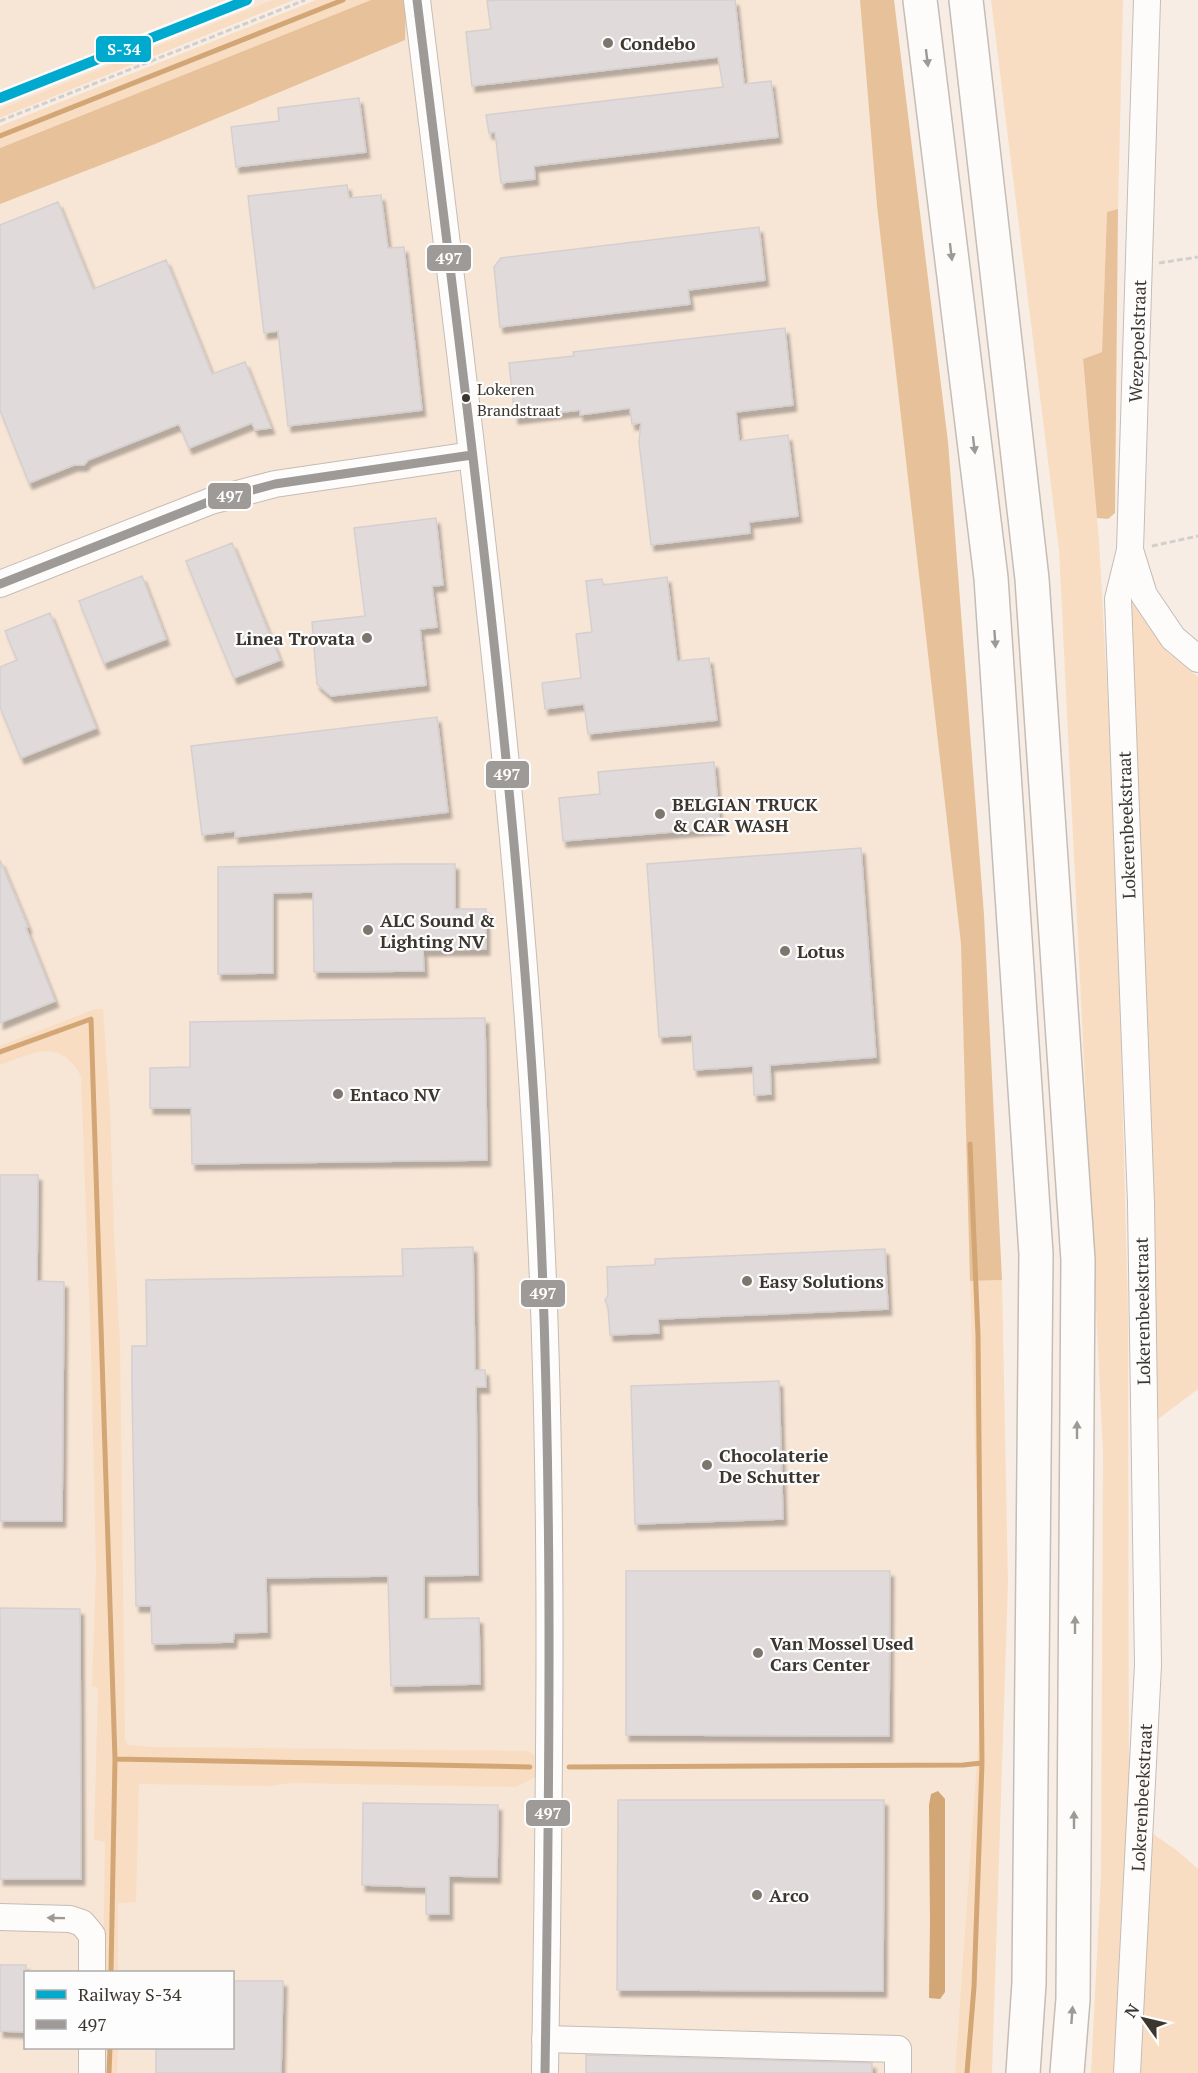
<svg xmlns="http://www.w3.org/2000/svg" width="1198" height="2073" viewBox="0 0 1198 2073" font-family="'PT Serif',serif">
	<defs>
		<filter id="shadow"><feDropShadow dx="3.5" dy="6" stdDeviation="1.5" flood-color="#0004"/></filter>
	</defs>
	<rect width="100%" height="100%" fill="#f7ede4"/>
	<path fill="#f7e5d5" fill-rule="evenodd" d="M 0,0 L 272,0 L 0,109 Z
		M 371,0 L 860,0 L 877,206 L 961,944 L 982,1688 L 955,2073 L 0,2073 L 0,148 ZM 26,1972 L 232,1972 L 232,2048 L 26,2048 Z"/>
	<path fill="#f8ddc3" d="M 272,0 L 294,0 L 0,118 L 0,109 Z
		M 316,0 L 371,0 L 0,148 L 0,126 Z
		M 991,0 L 1123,0 L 1118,209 L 1107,213 L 1102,352 L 1083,360 L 1099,540 L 1116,850 L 1128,1313 L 1129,1827 L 1115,2073 L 1091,2073 L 1101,1874 L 1103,1452 L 1059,550 Z
		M 1126,604 L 1134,604 L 1166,651 L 1198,677 L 1198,1389 L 1157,1420 L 1140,909 Z
		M 95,1009 L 103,1009 L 110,1110 L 114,1233 L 120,1345 L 125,1739 L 128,1745 L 153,1747 L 528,1751 C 540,1757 538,1764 537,1776 L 516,1787 L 292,1783 L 270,1786 L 139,1784 L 136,1902 L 118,1903 L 118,1972 L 103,1972 L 105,1842 L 94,1840 L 98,1688 L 92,1686 L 96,1569 L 91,1349 L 81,1076 C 59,1037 34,1053 0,1065 L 0,1046 Z
		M 1002,1280 L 1008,1584 L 992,2073 L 955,2073 L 982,1688 L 970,1281 Z
		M 1149,1831 L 1179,1852 L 1198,1869 L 1198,2073 L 1136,2073 Z
		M 102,2048 L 118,2048 L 117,2073 L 102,2073 Z"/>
	<path fill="#e7c199" d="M 371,0 L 406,0 L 405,40 L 155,144 L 0,204 L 0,148 Z
		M 860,0 L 894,0 L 948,442 L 984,915 L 1002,1280 L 970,1281 L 961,944 L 877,206 Z
		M 1118,209 L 1115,513 L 1108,519 L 1097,518 L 1083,359 L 1102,352 L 1107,212 Z"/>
	<path fill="#d3a676" d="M 938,1791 L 945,1799 L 945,1992 L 940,1999 L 929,1998 L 930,1923 L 929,1805 L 931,1794 Z"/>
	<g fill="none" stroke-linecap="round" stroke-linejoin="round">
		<path stroke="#d3a676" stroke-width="5" d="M 0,136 L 343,0
			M 0,1052 L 91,1019 L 115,1759 L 111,1972
			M 970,1144 L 978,1335 L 982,1763
			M 115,1759 L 530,1767
			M 569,1767 L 963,1765 L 982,1763 L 974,1987 L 967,2073
			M 109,2073 L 110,2048"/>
	</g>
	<path fill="#e0dadb" stroke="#d5d0d0" stroke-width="1.5" filter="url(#shadow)" d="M 498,0 L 735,0 L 744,84 L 771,81 L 778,137 L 534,166 L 535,179 L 501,183 L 495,132 L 489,133 L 486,115 L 723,87 L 718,57 L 472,86 L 466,32 L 491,29 L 487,1 Z
		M 359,98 L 366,152 L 236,167 L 231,127 L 279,121 L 278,108 Z
		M 347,185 L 349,198 L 381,195 L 388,248 L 404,247 L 422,410 L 288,426 L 278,331 L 264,333 L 248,196 Z
		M 58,202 L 93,289 L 166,260 L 212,374 L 245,362 L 271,428 L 255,430 L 252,423 L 189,448 L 179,424 L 88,460 L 84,465 L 74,465 L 29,483 L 0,410 L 0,225 Z
		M 759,227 L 765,280 L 688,290 L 690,304 L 500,327 L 494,267 L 501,258 Z
		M 785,328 L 793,405 L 736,412 L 739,441 L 788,435 L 798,516 L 749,522 L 750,533 L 651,545 L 639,442 L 641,423 L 632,424 L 630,408 L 580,415 L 580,410 L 515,418 L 509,363 L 574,356 L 573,352 Z
		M 436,518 L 443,585 L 432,586 L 437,627 L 420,629 L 426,685 L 331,696 L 317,684 L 312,622 L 365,616 L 354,528 Z
		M 232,543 L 280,660 L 234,678 L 186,561 Z
		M 142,576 L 166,639 L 104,663 L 79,601 Z
		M 667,577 L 677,661 L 709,658 L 717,720 L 588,734 L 584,704 L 545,709 L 542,683 L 581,678 L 576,634 L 592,632 L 586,581 L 602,579 L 603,585 Z
		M 50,613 L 96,728 L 21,758 L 0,707 L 0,667 L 17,660 L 5,631 Z
		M 437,717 L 448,812 L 235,837 L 235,831 L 202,835 L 191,746 Z
		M 714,762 L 720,828 L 563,841 L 559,798 L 600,794 L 598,772 Z
		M 861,848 L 876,1057 L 770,1065 L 771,1094 L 754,1095 L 753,1066 L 694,1070 L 692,1035 L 659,1037 L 647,864 Z
		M 0,860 L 28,927 L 26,928 L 55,1001 L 0,1023 Z
		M 399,864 L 455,864 L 455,909 L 486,909 L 486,949 L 423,950 L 424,971 L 314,972 L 313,892 L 273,893 L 273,973 L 218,974 L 218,867 Z
		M 485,1018 L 487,1160 L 192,1164 L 191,1108 L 150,1108 L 150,1068 L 190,1067 L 190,1022 Z
		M 0,1175 L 38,1175 L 37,1281 L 64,1282 L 62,1521 L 0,1521 Z
		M 473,1247 L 475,1370 L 485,1370 L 486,1387 L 476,1387 L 478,1575 L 424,1576 L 424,1619 L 479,1618 L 480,1684 L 391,1686 L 388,1576 L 266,1578 L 267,1632 L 234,1633 L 233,1642 L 152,1644 L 151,1606 L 136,1606 L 132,1389 L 132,1346 L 147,1346 L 146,1280 L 403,1276 L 402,1249 Z
		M 885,1249 L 888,1309 L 658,1319 L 659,1333 L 610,1335 L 608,1307 L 605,1300 L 608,1296 L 607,1267 L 655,1265 L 655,1259 Z
		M 779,1381 L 783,1519 L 635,1524 L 631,1386 Z
		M 626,1571 L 890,1571 L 889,1736 L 626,1735 Z
		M 0,1608 L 80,1609 L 81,1879 L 0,1879 Z
		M 618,1800 L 884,1800 L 883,1991 L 617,1990 Z
		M 363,1803 L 498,1805 L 497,1877 L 449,1876 L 449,1914 L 426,1914 L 426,1887 L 362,1885 Z
		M 0,1965 L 26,1965 L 26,2032 L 0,2031 Z
		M 232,1981 L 283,1981 L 281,2073 L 156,2073 L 156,2048 L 232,2048 Z
		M 586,2055 L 872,2063 L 872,2073 L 586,2073 Z"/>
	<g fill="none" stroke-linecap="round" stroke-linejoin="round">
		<defs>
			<g id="minor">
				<path d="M 417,0 C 468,418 524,837 542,1258 C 554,1529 549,1802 545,2073"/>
				<path d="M 1147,0 L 1130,550 L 1144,595 L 1173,638 L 1198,659"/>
				<path d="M 0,584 L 211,501 L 275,484 L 472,455"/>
				<path d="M 0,1917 L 70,1919 L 82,1923 L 92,1935 L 92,1972"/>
				<path d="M 545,2039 L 898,2049 L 898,2073"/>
				<path d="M 92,2073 L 92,2048"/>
				<path id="s1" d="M 1127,2073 L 1148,1665 L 1141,1203 L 1118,599 L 1130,550"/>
			</g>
			<path id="highway" d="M 920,0 L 991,578 L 1036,1254 L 1029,1983 L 1023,2073
				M 966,0 L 1032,579 L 1078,1260 L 1073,1999 L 1067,2073"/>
		</defs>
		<use href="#minor" stroke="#c4bdb6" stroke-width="28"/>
		<use href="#highway" stroke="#c4bdb6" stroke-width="36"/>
		<path stroke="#d2d0cc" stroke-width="3" stroke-dasharray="6 3" stroke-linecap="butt" d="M 0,121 L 305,0
			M 1159,263 L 1198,257
			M 1152,546 L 1198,536"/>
		<use href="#minor" stroke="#fefcfb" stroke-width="26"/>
		<use href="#highway" stroke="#fefcfb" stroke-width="33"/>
		<defs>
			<path id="bus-1" d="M 417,0 C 462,366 511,733 534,1101 C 554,1425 550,1749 545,2073
				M 0,584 L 211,501 L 275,484 L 472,455"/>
		</defs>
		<use href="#bus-1" stroke="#fdfdfd" stroke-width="14"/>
		<use href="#bus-1" stroke="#9e9a97" stroke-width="9"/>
		<defs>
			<path id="rail-1" d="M 0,98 L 247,0"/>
		</defs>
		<use href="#rail-1" stroke="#fdfdfd" stroke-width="15"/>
		<use href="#rail-1" stroke="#00a9ce" stroke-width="10"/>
	</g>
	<defs><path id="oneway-solid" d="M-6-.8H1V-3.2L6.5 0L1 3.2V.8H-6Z" transform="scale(1.5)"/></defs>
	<g fill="#9d9995">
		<use href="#oneway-solid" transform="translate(927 58) rotate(83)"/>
		<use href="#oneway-solid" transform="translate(951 252) rotate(83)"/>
		<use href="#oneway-solid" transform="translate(974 445) rotate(83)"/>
		<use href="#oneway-solid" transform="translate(995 639) rotate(86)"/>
		<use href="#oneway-solid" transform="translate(1077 1430) rotate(-90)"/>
		<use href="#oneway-solid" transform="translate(1075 1625) rotate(-90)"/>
		<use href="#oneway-solid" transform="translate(1074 1820) rotate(-90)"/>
		<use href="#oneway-solid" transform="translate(56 1918) rotate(-179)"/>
		<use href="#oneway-solid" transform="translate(1072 2015) rotate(-86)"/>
	</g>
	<g fill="#7d766e" stroke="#fdfdfd" stroke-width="2">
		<circle cx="608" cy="43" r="6"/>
		<circle cx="367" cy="638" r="6"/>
		<circle cx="660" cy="814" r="6"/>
		<circle cx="368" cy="930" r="6"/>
		<circle cx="785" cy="951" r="6"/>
		<circle cx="338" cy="1094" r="6"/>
		<circle cx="747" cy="1281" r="6"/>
		<circle cx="707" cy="1465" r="6"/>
		<circle cx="758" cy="1653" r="6"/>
		<circle cx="757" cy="1895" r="6"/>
	</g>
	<circle fill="#3c362f" stroke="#fdfdfd" stroke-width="2" cx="466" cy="398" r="5"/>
	<g text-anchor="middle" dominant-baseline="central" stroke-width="4.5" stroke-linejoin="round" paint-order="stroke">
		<g font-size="16" fill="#3c362f" stroke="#fdfdfd" text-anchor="start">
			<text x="477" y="389">Lokeren<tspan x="477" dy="21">Brandstraat</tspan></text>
		</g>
		<g font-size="18" font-weight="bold" fill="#3c362f" stroke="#fdfdfd" text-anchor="start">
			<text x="620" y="43">Condebo</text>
			<text x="355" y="638" text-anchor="end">Linea Trovata</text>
			<text x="672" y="804">BELGIAN TRUCK<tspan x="672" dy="21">&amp; CAR WASH</tspan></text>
			<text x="380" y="920">ALC Sound &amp;<tspan x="380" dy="21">Lighting NV</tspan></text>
			<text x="797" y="951">Lotus</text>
			<text x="350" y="1094">Entaco NV</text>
			<text x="759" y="1281">Easy Solutions</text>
			<text x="719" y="1455">Chocolaterie<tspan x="719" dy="21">De Schutter</tspan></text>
			<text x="770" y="1643">Van Mossel Used<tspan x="770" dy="21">Cars Center</tspan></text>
			<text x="769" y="1895">Arco</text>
		</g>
		<g font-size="18" fill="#3c362f" stroke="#fdfdfd">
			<text transform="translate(1137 341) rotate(-88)">Wezepoelstraat</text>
			<text transform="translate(1126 825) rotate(-92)">Lokerenbeekstraat</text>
			<text transform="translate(1142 1311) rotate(-91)">Lokerenbeekstraat</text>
			<text stroke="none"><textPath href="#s1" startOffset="276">Lokerenbeekstraat</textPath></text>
		</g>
	</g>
	<g stroke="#fdfdfd" stroke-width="2">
		<rect x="95" y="35" width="57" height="28" rx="6" fill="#00a9ce"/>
		<rect x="426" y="244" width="46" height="28" rx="6" fill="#9e9a97"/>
		<rect x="207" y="482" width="45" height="28" rx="6" fill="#9e9a97"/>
		<rect x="485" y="760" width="45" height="29" rx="6" fill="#9e9a97"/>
		<rect x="520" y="1279" width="46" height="29" rx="6" fill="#9e9a97"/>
		<rect x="525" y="1799" width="46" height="28" rx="6" fill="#9e9a97"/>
	</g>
	<g font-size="16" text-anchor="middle" font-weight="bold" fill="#fff">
		<text x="124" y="55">S-34</text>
		<text x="449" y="264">497</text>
		<text x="230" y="502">497</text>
		<text x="507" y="780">497</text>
		<text x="543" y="1299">497</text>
		<text x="548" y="1819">497</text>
	</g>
	<rect x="24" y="1971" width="210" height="78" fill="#fdfdfd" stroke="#b0adab" stroke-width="1.5"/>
	<rect x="36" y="1990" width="30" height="9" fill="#00a9ce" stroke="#b0adab" stroke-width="1.5"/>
	<text x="78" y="2001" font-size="18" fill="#3c362f">Railway S-34</text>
	<rect x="36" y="2020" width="30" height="9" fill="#9e9a97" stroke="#b0adab" stroke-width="1.5"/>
	<text x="78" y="2031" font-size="18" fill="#3c362f">497</text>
	<g transform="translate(1144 2019) rotate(304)" stroke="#fdfdfd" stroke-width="4.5" paint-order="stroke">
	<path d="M0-4.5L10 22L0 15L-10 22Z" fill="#3c362f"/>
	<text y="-9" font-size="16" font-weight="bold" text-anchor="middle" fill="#3c362f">N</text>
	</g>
</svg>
